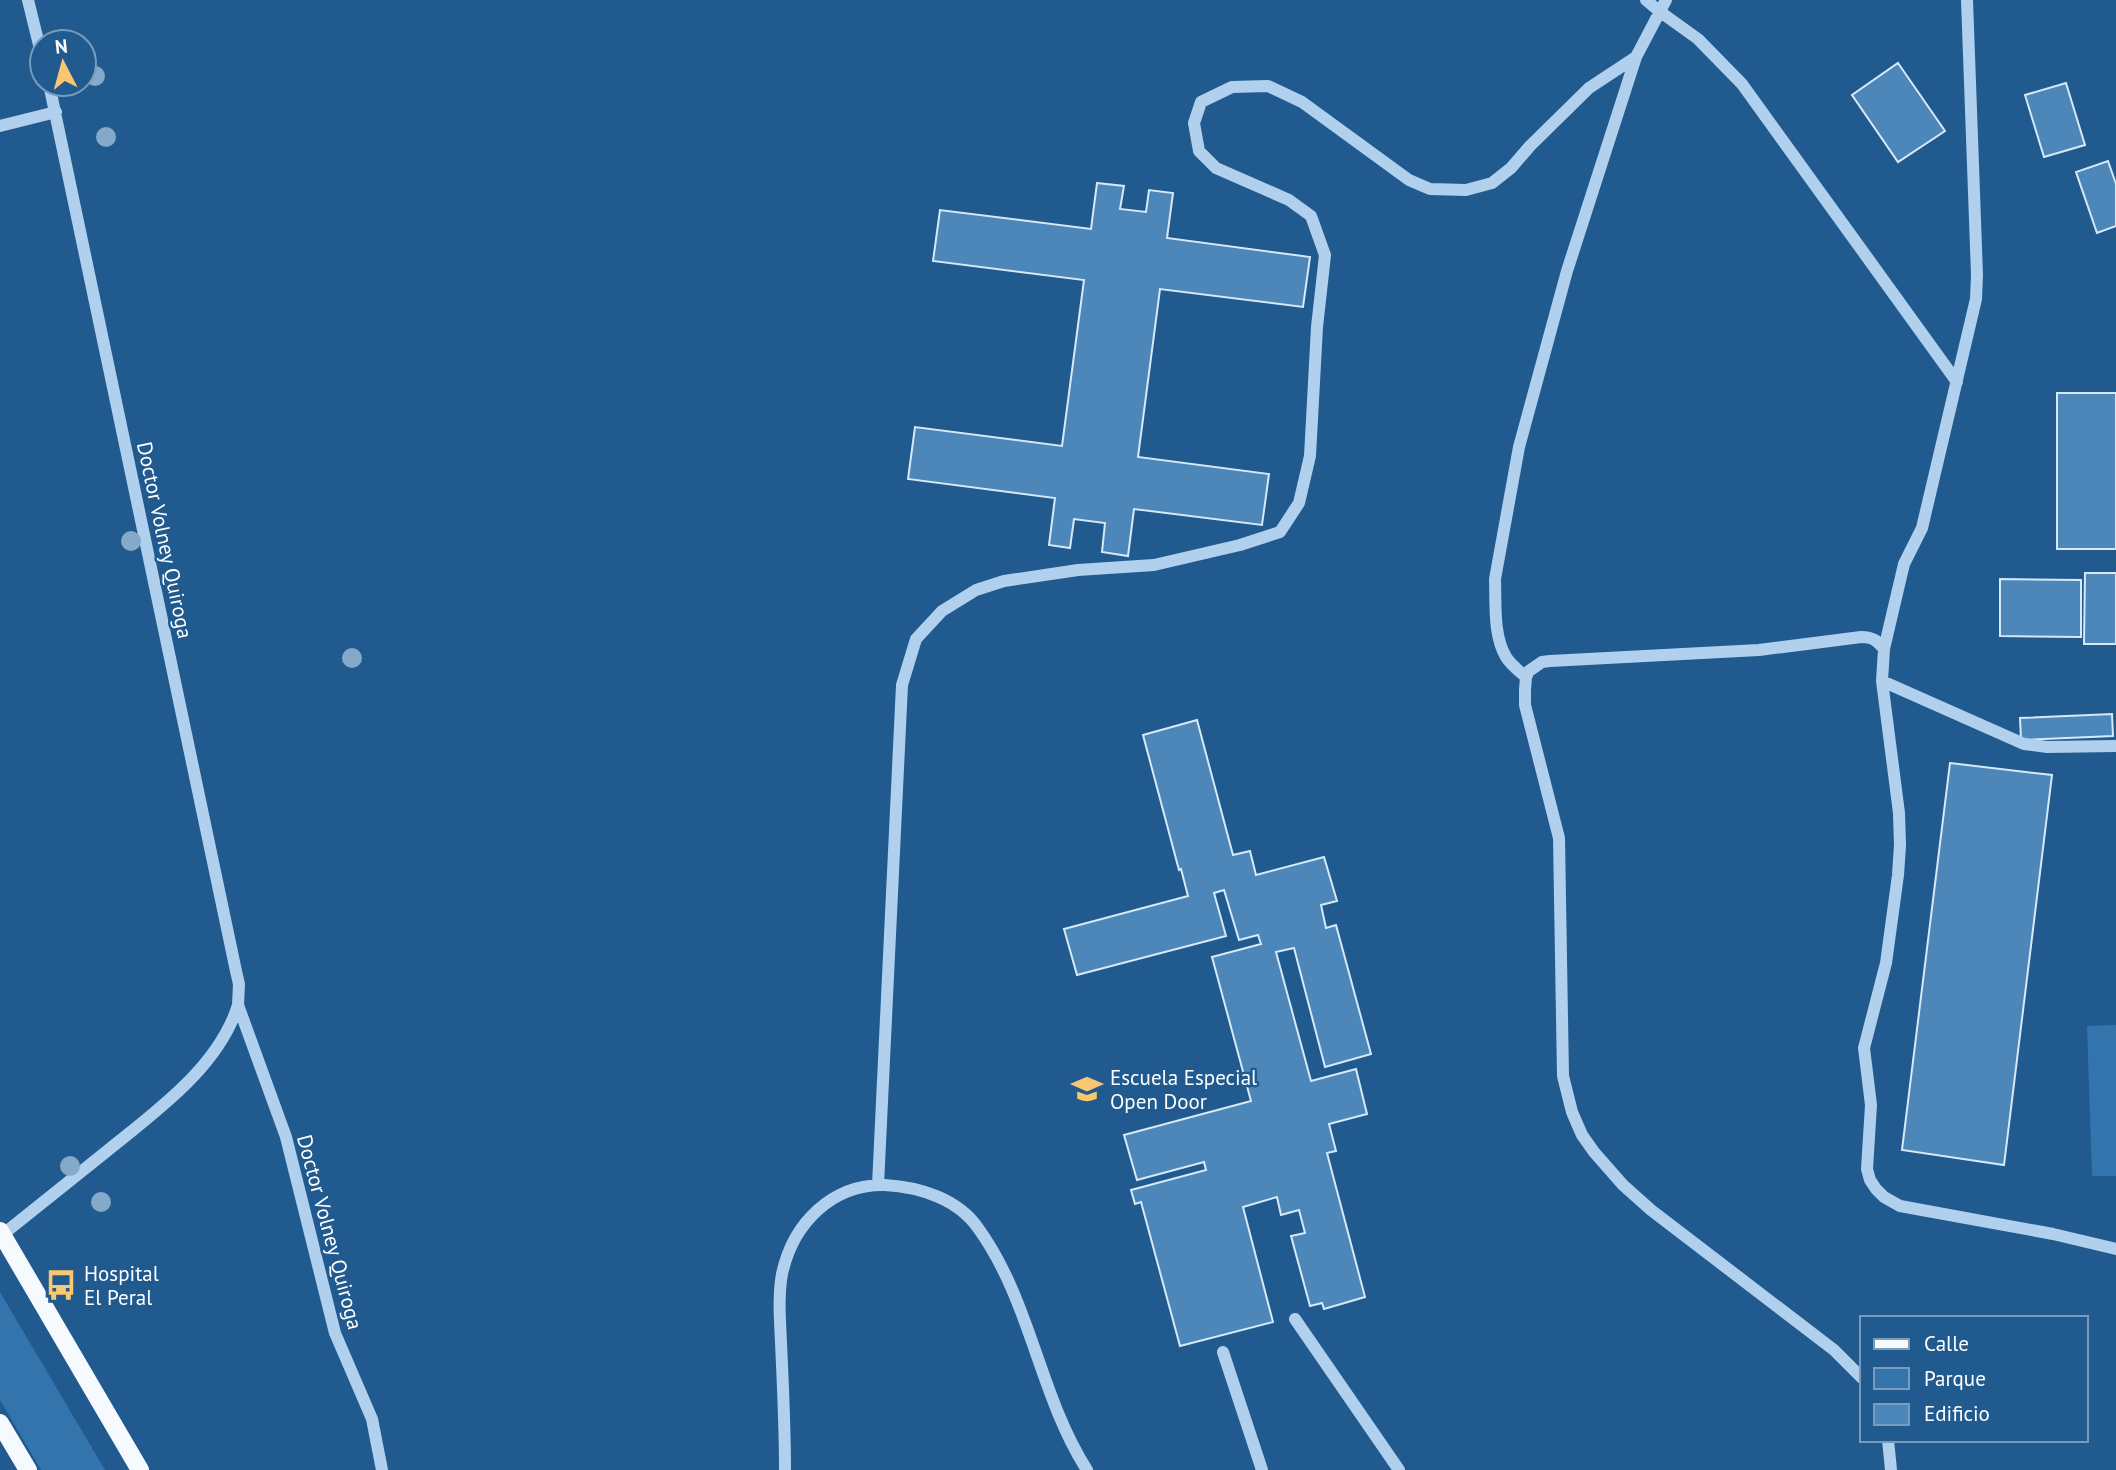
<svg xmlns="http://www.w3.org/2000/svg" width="2116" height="1470" viewBox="0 0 2116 1470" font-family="'PT Sans',sans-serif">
	<rect width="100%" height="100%" fill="#205a8f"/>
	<path fill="#3474ad" d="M 2116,1025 L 2116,1176 L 2092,1176 L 2087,1026 Z
		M 0,1292 L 105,1470 L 41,1470 L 37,1463 L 0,1400 Z"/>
	<path fill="#4d86b8" stroke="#d6e9f9" stroke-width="2" d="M 1898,63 L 1945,131 L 1898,162 L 1852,95 Z
		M 2066,83 L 2085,145 L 2044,157 L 2025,95 Z
		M 2108,161 L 2116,184 L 2116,226 L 2097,233 L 2076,172 Z
		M 1097,183 L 1124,186 L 1120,209 L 1146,212 L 1149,190 L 1173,193 L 1167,238 L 1310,257 L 1303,307 L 1160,289 L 1138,457 L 1269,474 L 1262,525 L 1134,509 L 1128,556 L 1102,552 L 1105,523 L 1074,519 L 1070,548 L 1049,545 L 1055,498 L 908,479 L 915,427 L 1062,446 L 1084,280 L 933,261 L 940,210 L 1091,229 Z
		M 2057,393 L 2116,393 L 2116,549 L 2057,549 Z
		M 2085,573 L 2116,573 L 2116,644 L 2084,644 Z
		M 2000,579 L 2081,580 L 2081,637 L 2000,636 Z
		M 2112,714 L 2113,736 L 2021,740 L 2020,718 Z
		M 1197,720 L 1233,855 L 1250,851 L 1256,875 L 1324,857 L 1337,901 L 1321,905 L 1326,928 L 1336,925 L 1371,1054 L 1325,1067 L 1294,948 L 1276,952 L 1311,1081 L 1356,1069 L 1367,1114 L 1329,1124 L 1336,1151 L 1327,1153 L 1365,1297 L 1324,1309 L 1322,1303 L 1310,1306 L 1291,1236 L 1305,1233 L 1299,1210 L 1281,1215 L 1277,1197 L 1243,1207 L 1273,1322 L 1180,1346 L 1141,1202 L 1135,1204 L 1131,1190 L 1206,1170 L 1204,1162 L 1137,1180 L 1124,1135 L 1251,1101 L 1212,957 L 1261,944 L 1258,935 L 1239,940 L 1224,890 L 1214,893 L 1226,936 L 1077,975 L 1064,929 L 1188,896 L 1181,869 L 1179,870 L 1143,735 Z
		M 1950,763 L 2052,775 L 2004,1165 L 1902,1150 Z"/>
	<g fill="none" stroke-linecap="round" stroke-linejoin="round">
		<path stroke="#b0d0ed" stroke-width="12" d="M 28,0 L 42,57
			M 1646,0 L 1659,11 L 1698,39 L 1742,84 L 1957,382
			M 49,84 L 236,971 L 239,984 L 238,1005 L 286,1137 L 335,1333 L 372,1419 L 382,1470
			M 0,126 L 56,112
			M 1884,649 L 1904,564 L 1922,528 L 1976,299 L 1977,275 L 1967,0
			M 1526,677 C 1519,671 1511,665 1506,657 C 1493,635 1496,604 1495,579 L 1519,447 L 1567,271 L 1636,57 L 1666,0
			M 1882,681 L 2024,744 L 2047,747 L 2116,746
			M 878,1185 L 902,685 L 916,639 L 942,611 L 976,590 L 1004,581 L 1078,570 L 1154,565 L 1240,545 L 1280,532 L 1299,503 L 1310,456 L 1317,327 L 1325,255 L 1311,216 L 1289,200 L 1216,168 L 1199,151 L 1194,123 L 1201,102 L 1232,87 L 1268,86 L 1302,102 L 1409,180 L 1430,189 L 1466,190 L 1492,183 L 1511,168 L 1530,146 L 1589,88 L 1636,57
			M 2,1235 C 37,1207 72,1179 107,1151 C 155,1112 219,1067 238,1005
			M 1295,1319 L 1399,1470
			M 1223,1352 L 1262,1470
			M 1862,1378 L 1834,1350 L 1651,1210 L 1623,1185 L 1594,1152 L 1582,1135 L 1572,1112 L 1563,1076 L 1559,838 L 1525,705 L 1525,690 L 1526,677 L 1529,671 L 1542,662 L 1550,661 L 1759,650 L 1861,637 C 1872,637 1877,640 1884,649 L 1882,681 L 1899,813 L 1900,845 L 1898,875 L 1886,963 L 1864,1048 L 1871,1105 L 1867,1169 L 1870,1180 L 1876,1189 L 1884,1197 L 1900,1206 L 2053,1234 L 2116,1249
			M 1888,1440 L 1891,1470
			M 785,1470 C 785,1428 783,1385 781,1343 C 780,1320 778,1296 782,1274 C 793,1223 832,1184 885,1185 C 920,1187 958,1199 978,1228 C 1031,1301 1039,1395 1087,1470"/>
		<path stroke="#f6faff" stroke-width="18" d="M 0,1231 L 140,1470
			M 0,1423 L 28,1470"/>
	</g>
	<g fill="#84a9c9">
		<circle cx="95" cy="76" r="10"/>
		<circle cx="106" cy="137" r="10"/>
		<circle cx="131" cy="541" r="10"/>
		<circle cx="352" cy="658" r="10"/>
		<circle cx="70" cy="1166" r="10"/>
		<circle cx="101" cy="1202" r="10"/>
	</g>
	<defs>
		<symbol id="school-bare" viewBox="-9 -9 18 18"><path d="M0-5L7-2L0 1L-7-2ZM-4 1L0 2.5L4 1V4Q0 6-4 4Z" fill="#f9c771" stroke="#205a8f" stroke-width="2.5" paint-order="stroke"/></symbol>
		<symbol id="bus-bare" viewBox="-9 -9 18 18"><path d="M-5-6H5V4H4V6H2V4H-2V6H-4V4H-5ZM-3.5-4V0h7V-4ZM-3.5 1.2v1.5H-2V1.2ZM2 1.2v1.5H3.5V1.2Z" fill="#f9c771" stroke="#205a8f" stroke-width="2.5" paint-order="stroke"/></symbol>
	</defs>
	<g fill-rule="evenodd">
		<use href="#school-bare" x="1065" y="1067" width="44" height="44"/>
		<use href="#bus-bare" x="39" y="1263" width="44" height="44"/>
	</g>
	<g text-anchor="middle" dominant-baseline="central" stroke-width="5" stroke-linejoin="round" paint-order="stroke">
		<g font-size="21" fill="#fff" stroke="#205a8f">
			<text transform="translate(165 540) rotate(78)">Doctor Volney Quiroga</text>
			<text transform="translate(330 1232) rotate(75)">Doctor Volney Quiroga</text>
		</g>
		<g font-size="21" fill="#fff" stroke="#205a8f" text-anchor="start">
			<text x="1110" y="1077">Escuela Especial<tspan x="1110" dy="24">Open Door</tspan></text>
			<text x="84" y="1273">Hospital<tspan x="84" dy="24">El Peral</tspan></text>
		</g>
	</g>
	<rect x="1860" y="1316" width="228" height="126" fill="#205a8f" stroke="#799cbc" stroke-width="2"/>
	<rect x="1874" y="1339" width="35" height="10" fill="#f6faff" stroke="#799cbc" stroke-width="2"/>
	<text x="1924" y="1351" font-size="21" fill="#ffffff">Calle</text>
	<rect x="1874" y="1368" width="35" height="21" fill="#3474ad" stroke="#799cbc" stroke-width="2"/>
	<text x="1924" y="1386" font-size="21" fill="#ffffff">Parque</text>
	<rect x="1874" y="1404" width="35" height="21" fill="#4d86b8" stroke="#799cbc" stroke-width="2"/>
	<text x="1924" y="1421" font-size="21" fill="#ffffff">Edificio</text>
	<g transform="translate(63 63) rotate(354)"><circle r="33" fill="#205a8f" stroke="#799cbc" stroke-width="2"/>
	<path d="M0-5L12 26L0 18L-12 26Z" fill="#f9c771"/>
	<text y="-10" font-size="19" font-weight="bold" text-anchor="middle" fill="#ffffff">N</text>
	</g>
</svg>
